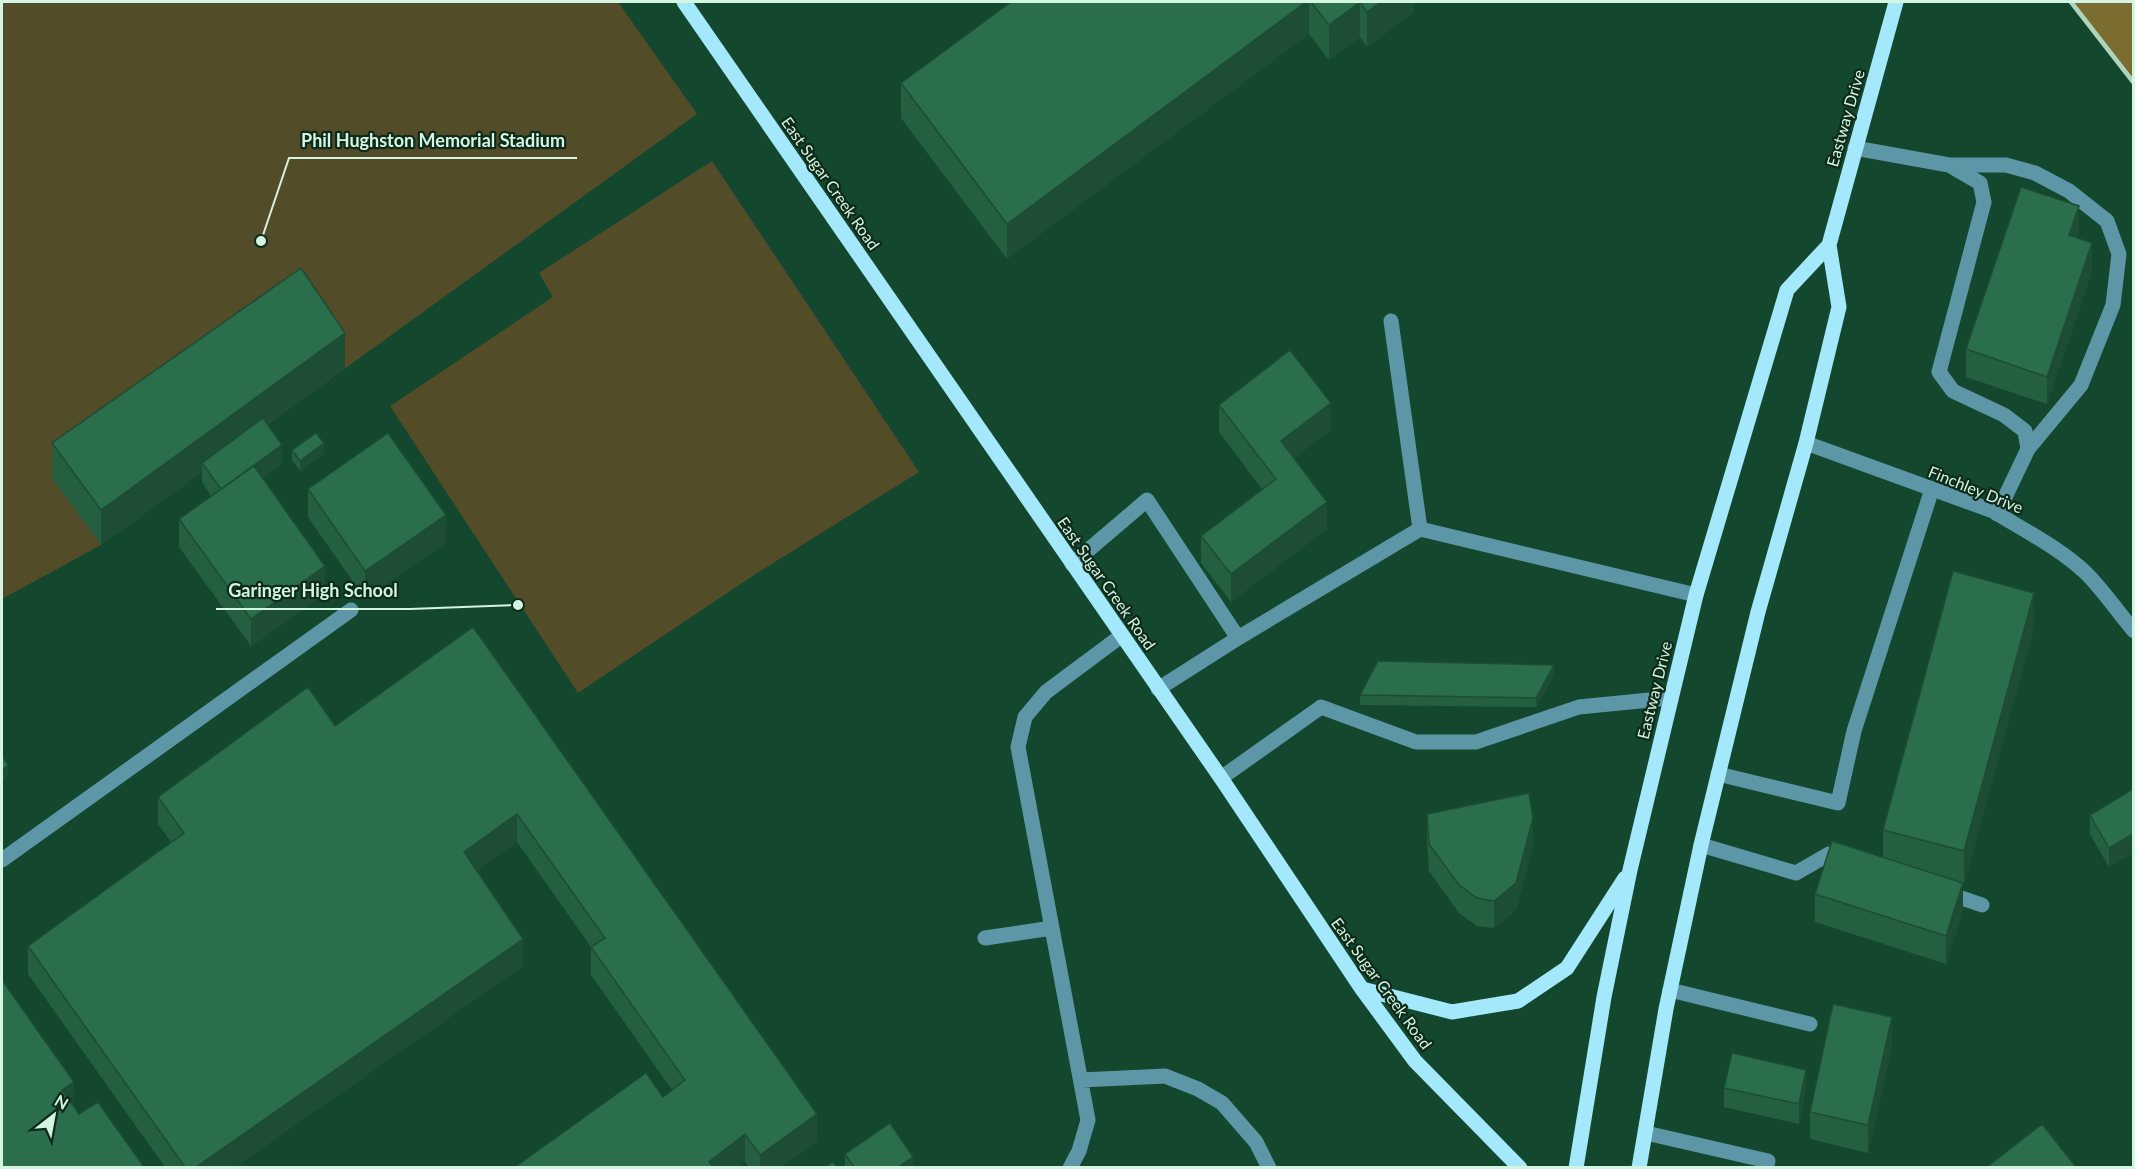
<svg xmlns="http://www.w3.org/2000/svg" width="2135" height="1169" viewBox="0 0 2135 1169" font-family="Lato,sans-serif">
	<rect width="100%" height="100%" fill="#14482e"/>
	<path fill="#534c28" d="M 2,2 L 618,2 L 697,114 L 101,545 L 2,599 Z
		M 712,161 L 919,472 L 754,575 L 578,693 L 390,406 L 553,297 L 539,273 Z"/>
	<path fill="#7a6d2f" d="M 2073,2 L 2133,2 L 2133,80 Z"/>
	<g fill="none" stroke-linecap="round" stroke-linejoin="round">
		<path stroke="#5d97a7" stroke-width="15" d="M 1855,148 L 1949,165 L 1980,183 L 1984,202 L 1939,372 L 1953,391 L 2004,415 L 2025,431 L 2028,449 L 1997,514
			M 1949,165 L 2006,165 L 2035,173 L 2069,191 L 2107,221 L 2119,254 L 2113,305 L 2081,385 L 2028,449
			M 1391,321 L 1420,529
			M 1806,443 L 1993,511 C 2025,531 2058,547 2086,573 C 2103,590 2118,612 2134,631
			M 1072,564 L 1147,500 L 1238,638
			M 1158,689 L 1238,638 L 1420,529 L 1696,595
			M 1718,774 L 1838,803 L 1854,731 L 1932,489
			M 1221,778 L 1321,707 L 1416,742 L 1476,742 L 1579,707 L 1670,698
			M 1701,845 L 1796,873 L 1829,854 L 1847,860
			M 2,860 L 351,610
			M 1944,892 L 1982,905
			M 985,938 L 1052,928
			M 1670,990 L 1810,1024
			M 1081,1080 L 1165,1076 L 1198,1089 L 1222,1103 L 1256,1142 L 1269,1168
			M 1646,1133 L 1768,1161 L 1766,1168
			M 1070,1168 L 1079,1151 L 1088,1120 L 1018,747 L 1025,717 L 1046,692 L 1121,636"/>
		<path stroke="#a4e8fc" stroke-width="15" d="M 684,2 L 1221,778 L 1362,989 L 1415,1061 L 1520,1168
			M 1362,989 L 1452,1012 L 1518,1001 L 1567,968 L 1625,878
			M 1576,1168 L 1604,997 L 1630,870 L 1696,595 L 1787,290 L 1829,245
			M 1639,1168 L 1666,1009 L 1701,845 L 1758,612 L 1806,443 L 1839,307 L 1829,245 L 1896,2"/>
		<path stroke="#afd3bd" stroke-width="4.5" d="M 2071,2 L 2134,83"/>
	</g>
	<path fill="#245f40" d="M 1011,2 L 1414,2 L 1414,12 L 1367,47 L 1360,37 L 1329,60 L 1309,34 L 1007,259 L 901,118 L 901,83 Z
		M 2079,234 L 2077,238 L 2092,271 L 2047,404 L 1966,377 L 1966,349 Z
		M 345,368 L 267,424 L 282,464 L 263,478 L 325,594 L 251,646 L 179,547 L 179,519 L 211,496 L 202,482 L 202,472 L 101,545 L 52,478 L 52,443 Z
		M 1219,405 L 1331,430 L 1294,458 L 1327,529 L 1231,602 L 1201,563 L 1201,536 L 1262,489 L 1219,432 Z
		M 292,450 L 324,453 L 300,471 L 292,460 Z
		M 308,489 L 446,543 L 365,599 L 308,517 Z
		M 473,627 L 817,1142 L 781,1167 L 749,1167 L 745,1162 L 663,1097 L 672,1090 L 591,975 L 591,947 L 517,842 L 477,871 L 523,966 L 235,1167 L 165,1167 L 28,974 L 28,946 L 171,842 L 158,824 L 158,797 L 335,726 Z
		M 2034,628 L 1963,886 L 1963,911 L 1946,964 L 1815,922 L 1815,894 L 1883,858 L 1883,830 Z
		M 1554,675 L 1536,707 L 1360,705 L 1360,695 Z
		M 2133,789 L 2133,853 L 2109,867 L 2090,834 L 2090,815 Z
		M 1427,814 L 1533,846 L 1516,910 L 1494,928 L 1477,926 L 1459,913 L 1429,871 L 1427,842 Z
		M 1892,1045 L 1868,1153 L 1810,1139 L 1810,1112 Z
		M 1724,1088 L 1806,1089 L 1799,1124 L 1724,1107 Z
		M 845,1154 L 913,1167 L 845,1167 Z"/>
	<path fill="#1d4d34" d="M 1306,2 L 1309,2 L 1309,34 L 1007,259 L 1007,224 Z
		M 1360,2 L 1360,37 L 1329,60 L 1329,25 Z
		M 1381,2 L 1414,2 L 1414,12 L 1367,47 L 1367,12 Z
		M 2079,206 L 2079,234 L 2069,262 L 2069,235 Z
		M 2092,243 L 2092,271 L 2047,404 L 2047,377 Z
		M 345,333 L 345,368 L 206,469 L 202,463 L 202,472 L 101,545 L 101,510 Z
		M 1331,403 L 1331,430 L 1281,468 L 1281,441 Z
		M 324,443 L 324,453 L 300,471 L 300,461 Z
		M 282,445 L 282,464 L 221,509 L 221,490 Z
		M 1327,502 L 1327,529 L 1231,602 L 1231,574 Z
		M 446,515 L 446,543 L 365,599 L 365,571 Z
		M 325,566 L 325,594 L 251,646 L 251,619 Z
		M 2034,593 L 2034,628 L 1964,886 L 1964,851 Z
		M 1554,665 L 1554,675 L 1536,707 L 1536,698 Z
		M 8,765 L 8,775 L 2,780 L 2,770 Z
		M 517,814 L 517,842 L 464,880 L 464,852 Z
		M 1533,818 L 1533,846 L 1516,910 L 1494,928 L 1494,901 Z
		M 2133,834 L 2133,853 L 2109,867 L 2109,848 Z
		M 1963,883 L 1963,911 L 1946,964 L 1946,936 Z
		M 523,939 L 523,966 L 235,1167 L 196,1167 Z
		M 1892,1017 L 1892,1045 L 1868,1153 L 1868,1125 Z
		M 1806,1070 L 1806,1089 L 1799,1124 L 1799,1104 Z
		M 74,1082 L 74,1109 L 62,1090 Z
		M 817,1114 L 817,1142 L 781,1167 L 760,1167 L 760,1155 Z
		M 745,1134 L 745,1162 L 738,1167 L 709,1167 L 709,1162 Z
		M 913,1157 L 913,1167 L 898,1167 Z"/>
	<path fill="#2a6e4b" stroke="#1d4d34" stroke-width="1.5" d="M 1011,2 L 1306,2 L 1007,224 L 901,83 Z
		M 1311,2 L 1381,2 L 1367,12 L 1360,2 L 1329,25 Z
		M 2021,187 L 2079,206 L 2069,235 L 2092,243 L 2047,377 L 1966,349 Z
		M 301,268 L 345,333 L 101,510 L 52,443 Z
		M 1290,350 L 1331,403 L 1281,441 L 1327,502 L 1231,574 L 1201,536 L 1276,479 L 1219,405 Z
		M 263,418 L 282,445 L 221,489 L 202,463 Z
		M 316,433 L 324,443 L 300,461 L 292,450 Z
		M 388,433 L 446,515 L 365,571 L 308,489 Z
		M 254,466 L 325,566 L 251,619 L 179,519 Z
		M 1953,571 L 2034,593 L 1964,851 L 1883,830 Z
		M 473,627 L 817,1114 L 760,1155 L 745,1134 L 709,1162 L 713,1167 L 515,1167 L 646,1073 L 663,1097 L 685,1080 L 591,947 L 605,938 L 517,814 L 464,852 L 523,939 L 196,1167 L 185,1167 L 28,946 L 184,833 L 158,797 L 308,687 L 335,726 Z
		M 1378,661 L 1554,665 L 1536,698 L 1360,695 Z
		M 2,756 L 8,765 L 2,770 Z
		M 2133,789 L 2133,834 L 2109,848 L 2090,815 Z
		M 1529,793 L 1533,818 L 1516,883 L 1494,901 L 1477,898 L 1459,885 L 1429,844 L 1427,814 Z
		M 1832,841 L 1963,883 L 1946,936 L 1815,894 Z
		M 2,980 L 74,1082 L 62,1090 L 79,1114 L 98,1102 L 144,1167 L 2,1167 Z
		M 1833,1004 L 1892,1017 L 1868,1125 L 1810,1112 Z
		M 1732,1053 L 1806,1070 L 1799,1104 L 1724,1088 Z
		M 890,1123 L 913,1157 L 898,1167 L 854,1167 L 845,1154 Z
		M 2042,1124 L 2076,1167 L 1987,1167 Z
		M 833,1162 L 837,1167 L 826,1167 Z"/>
	<g text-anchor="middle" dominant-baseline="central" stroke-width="4.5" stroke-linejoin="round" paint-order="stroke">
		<g font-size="16" fill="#d4f5e0" stroke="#0e2a1b">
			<text transform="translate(1845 118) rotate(-74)">Eastway Drive</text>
			<text transform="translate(831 183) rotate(55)">East Sugar Creek Road</text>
			<text transform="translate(1976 489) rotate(22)">Finchley Drive</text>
			<text transform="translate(1107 583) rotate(55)">East Sugar Creek Road</text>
			<text transform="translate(1654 690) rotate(-76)">Eastway Drive</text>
			<text transform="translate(1382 983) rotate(54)">East Sugar Creek Road</text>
		</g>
	</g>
	<path fill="none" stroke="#d4f5e0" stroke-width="2" d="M261 241L289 158H577M518 605L410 609H216"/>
	<g fill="#d4f5e0" stroke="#0e2a1b" stroke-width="2">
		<circle cx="261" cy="241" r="6"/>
		<circle cx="518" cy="605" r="6"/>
	</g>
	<g font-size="18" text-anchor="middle" font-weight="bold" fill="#d4f5e0" stroke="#0e2a1b" stroke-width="4.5" stroke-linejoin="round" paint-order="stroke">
		<text x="433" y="147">Phil Hughston Memorial Stadium</text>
		<text x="313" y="597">Garinger High School</text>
	</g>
	<rect width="2135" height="1169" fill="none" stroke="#d4f5e0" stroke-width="6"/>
	<g transform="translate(54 1115) rotate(31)" stroke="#0e2a1b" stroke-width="4.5" paint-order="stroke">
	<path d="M0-4.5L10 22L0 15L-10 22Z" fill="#d4f5e0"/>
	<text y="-9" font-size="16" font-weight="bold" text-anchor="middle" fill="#d4f5e0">N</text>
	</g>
</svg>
